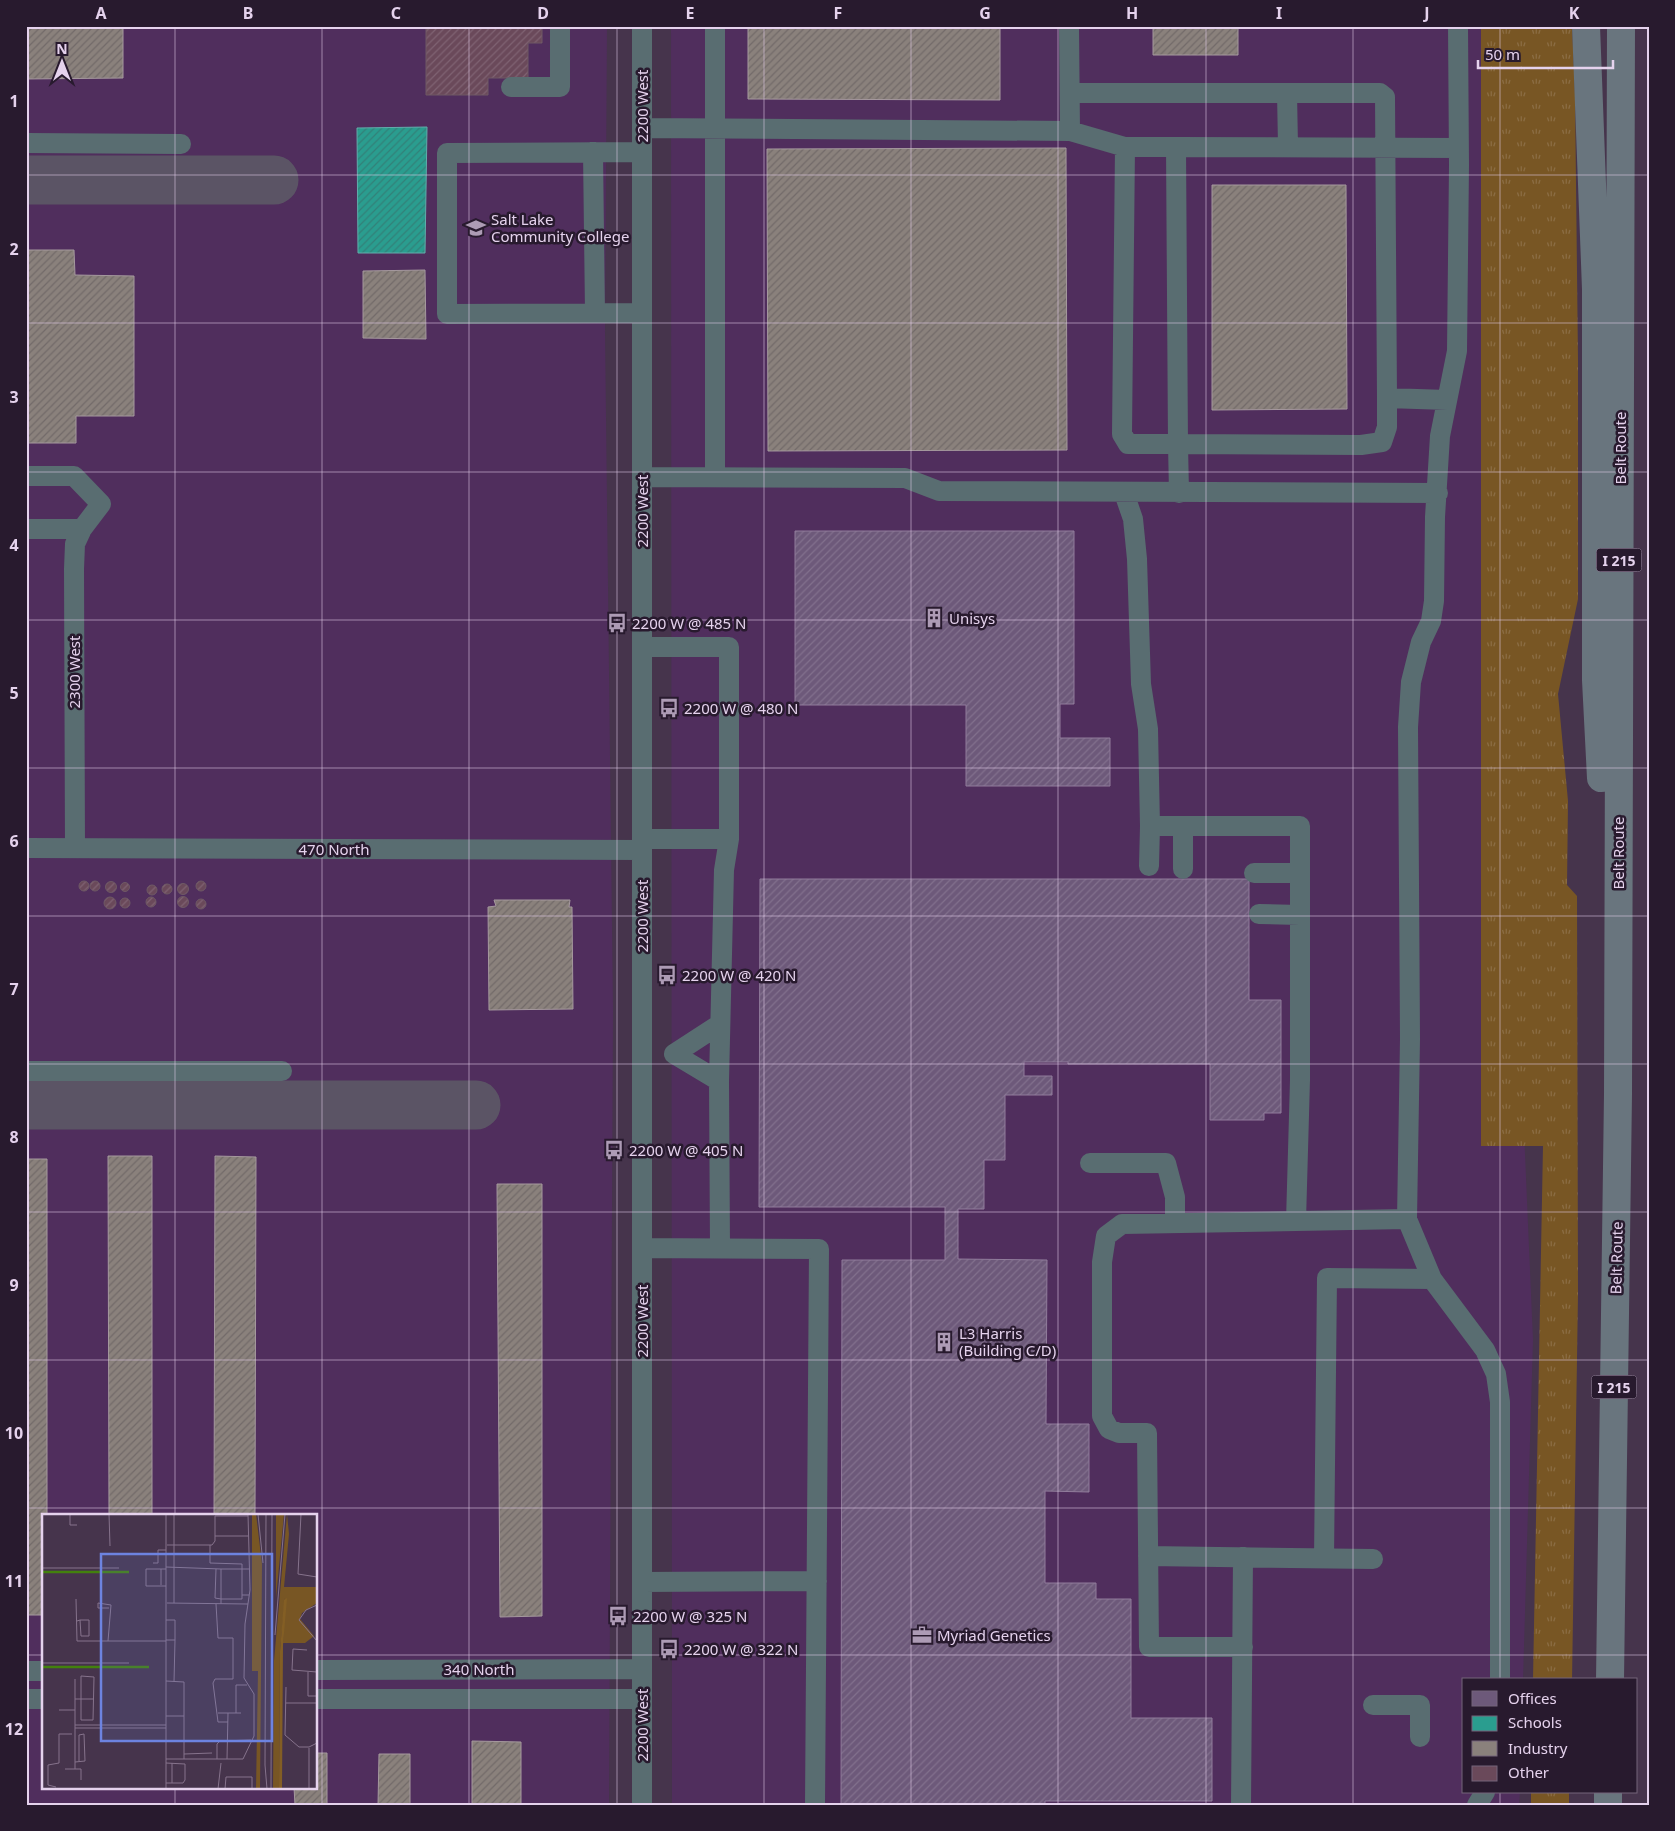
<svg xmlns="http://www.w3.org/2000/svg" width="1675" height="1831" viewBox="0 0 1675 1831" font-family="'Noto Sans',sans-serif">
	<defs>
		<pattern id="grass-tufts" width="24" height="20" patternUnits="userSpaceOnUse" patternTransform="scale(1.25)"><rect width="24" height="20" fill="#785624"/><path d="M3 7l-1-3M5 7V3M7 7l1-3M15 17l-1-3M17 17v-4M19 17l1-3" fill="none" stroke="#8b6d44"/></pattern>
		<pattern id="offices-hatch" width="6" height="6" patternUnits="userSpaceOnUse" patternTransform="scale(1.25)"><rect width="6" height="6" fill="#6d597a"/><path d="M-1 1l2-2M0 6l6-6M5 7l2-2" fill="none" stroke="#82708d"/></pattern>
		<pattern id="schools-hatch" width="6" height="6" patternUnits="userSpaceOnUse" patternTransform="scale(1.25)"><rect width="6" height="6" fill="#2a9d8f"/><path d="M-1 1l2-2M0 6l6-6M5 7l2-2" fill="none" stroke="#328179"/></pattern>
		<pattern id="industry-hatch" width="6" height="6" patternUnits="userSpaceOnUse" patternTransform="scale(1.25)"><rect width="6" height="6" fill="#8a817c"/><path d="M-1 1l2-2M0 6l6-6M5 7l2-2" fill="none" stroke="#726a69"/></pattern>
		<pattern id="building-hatch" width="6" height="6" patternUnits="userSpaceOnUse" patternTransform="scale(1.25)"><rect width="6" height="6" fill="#6a495a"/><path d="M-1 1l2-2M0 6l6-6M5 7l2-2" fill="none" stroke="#7f6272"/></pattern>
	</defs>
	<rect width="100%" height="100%" fill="#46344c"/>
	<path fill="#502e5d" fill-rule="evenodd" d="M 26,26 L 607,26 L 605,332 L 613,1011 L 609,1805 L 26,1805 ZM 44,1515 L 316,1515 L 316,1787 L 44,1787 Z
		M 671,26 L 1498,26 L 1506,713 L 1533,1340 L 1523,1680 L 1464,1680 L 1464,1792 L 1520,1792 L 1519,1805 L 672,1805 Z"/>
	<path fill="url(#grass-tufts)" d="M 1481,26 L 1572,26 L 1575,95 L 1578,361 L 1578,599 L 1558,694 L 1568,801 L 1567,885 L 1577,896 L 1578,1294 L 1572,1680 L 1533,1680 L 1543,1146 L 1481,1146 Z
		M 1531,1792 L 1569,1792 L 1569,1805 L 1531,1805 Z"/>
	<path fill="url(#offices-hatch)" stroke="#917d9c" d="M 795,531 L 1074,531 L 1074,704 L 1060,704 L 1060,738 L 1110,738 L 1110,786 L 966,786 L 966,705 L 795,705 Z
		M 760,879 L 1249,879 L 1249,1000 L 1281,1000 L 1281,1113 L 1264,1113 L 1264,1120 L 1210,1120 L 1210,1064 L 1068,1064 L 1068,1062 L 1024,1062 L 1024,1076 L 1052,1076 L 1052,1095 L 1005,1095 L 1005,1160 L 984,1160 L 984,1209 L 958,1209 L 958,1259 L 1047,1260 L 1046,1424 L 1089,1424 L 1089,1492 L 1045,1491 L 1045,1583 L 1096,1583 L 1096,1599 L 1131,1599 L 1131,1718 L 1212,1718 L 1212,1801 L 1045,1801 L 1045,1805 L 841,1805 L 842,1260 L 945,1260 L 945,1207 L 759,1207 Z"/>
	<path fill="url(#schools-hatch)" stroke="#62adab" d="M 427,127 L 425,253 L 358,253 L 357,128 Z"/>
	<path fill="url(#industry-hatch)" stroke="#a5999e" d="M 26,26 L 123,26 L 123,78 L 26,79 Z
		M 748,26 L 1000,26 L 1000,100 L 748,99 Z
		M 1153,26 L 1238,26 L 1238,55 L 1153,55 Z
		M 1066,148 L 1067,450 L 768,451 L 767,149 Z
		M 1212,185 L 1346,185 L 1347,409 L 1212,410 Z
		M 26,250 L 74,250 L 75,275 L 134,276 L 134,416 L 76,416 L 76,443 L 26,443 Z
		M 425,270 L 426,339 L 363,338 L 363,271 Z
		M 494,900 L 570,900 L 569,907 L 572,907 L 573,1009 L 489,1010 L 488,907 L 496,906 Z
		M 108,1156 L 152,1156 L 152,1515 L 109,1515 Z
		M 215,1156 L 256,1157 L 255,1515 L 214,1515 Z
		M 26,1159 L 47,1159 L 47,1515 L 44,1515 L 44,1615 L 26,1615 Z
		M 497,1184 L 542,1184 L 542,1616 L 500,1617 Z
		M 472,1741 L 521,1742 L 521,1805 L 472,1805 Z
		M 316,1753 L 327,1753 L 327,1805 L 295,1805 L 294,1787 L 316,1787 Z
		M 379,1754 L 410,1754 L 410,1805 L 378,1805 Z"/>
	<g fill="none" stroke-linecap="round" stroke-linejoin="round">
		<path stroke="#5b5465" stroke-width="49" d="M 26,180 L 274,180
			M 26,1105 L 476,1105"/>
	</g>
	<path fill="url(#building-hatch)" stroke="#6e5965" d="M 426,26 L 542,26 L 542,43 L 528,43 L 528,78 L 488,78 L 488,95 L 426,95 Z
		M196 886a5 5 0 1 1 10 0a5 5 0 1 1-10 0Z
		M90 886a5 5 0 1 1 10 0a5 5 0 1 1-10 0Z
		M79 886a5 5 0 1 1 10 0a5 5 0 1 1-10 0Z
		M105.5 887a5.5 5.5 0 1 1 11 0a5.5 5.5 0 1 1-11 0Z
		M120.5 887a4.5 4.5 0 1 1 9 0a4.5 4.5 0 1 1-9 0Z
		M177.5 889a5.5 5.5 0 1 1 11 0a5.5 5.5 0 1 1-11 0Z
		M162 889a5 5 0 1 1 10 0a5 5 0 1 1-10 0Z
		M147 890a5 5 0 1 1 10 0a5 5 0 1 1-10 0Z
		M177.5 902a5.5 5.5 0 1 1 11 0a5.5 5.5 0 1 1-11 0Z
		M146 902a5 5 0 1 1 10 0a5 5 0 1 1-10 0Z
		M104 903a6 6 0 1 1 12 0a6 6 0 1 1-12 0Z
		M120 903a5 5 0 1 1 10 0a5 5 0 1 1-10 0Z
		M196 904a5 5 0 1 1 10 0a5 5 0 1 1-10 0Z"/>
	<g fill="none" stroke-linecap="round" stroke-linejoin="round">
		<path stroke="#596d71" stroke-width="20" d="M 642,26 L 642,1805
			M 715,26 L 715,477
			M 1069,26 L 1070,131
			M 1458,26 L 1459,165 L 1457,351 L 1440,436 L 1435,517 L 1434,601 L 1431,621 L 1421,642 L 1411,682 L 1408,727 L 1410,1039 L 1407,1219 L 1432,1279 L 1485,1350 L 1496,1374 L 1500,1402 L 1500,1680
			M 511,87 L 560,87 L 560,26
			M 1070,93 L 1380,93 L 1385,97 L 1387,398
			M 1287,93 L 1288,146
			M 642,128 L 1070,131 L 1125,147 L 1176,147
			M 26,143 L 181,144
			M 1125,147 L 1122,434 L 1128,444 L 1178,444 L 1179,493
			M 593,152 L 595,313
			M 642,152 L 447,153 L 447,314 L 642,313
			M 1447,400 L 1387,398 L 1387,427 L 1382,442 L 1361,445 L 1178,444 L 1176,147 L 1459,148
			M 26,476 L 74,476 L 101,504 L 82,529 L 75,544 L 74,569 L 75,848
			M 642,477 L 905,478 L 939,491 L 1438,493
			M 1124,493 L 1133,519 L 1137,559 L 1141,684 L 1148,729 L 1150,826 L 1300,826 L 1300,1080 L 1296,1221 L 1122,1224 L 1106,1236 L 1102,1262 L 1102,1416 L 1109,1429 L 1119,1433 L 1147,1433 L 1149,1647 L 1243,1647
			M 26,529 L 82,529
			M 642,647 L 729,647 L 729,839 L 642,839
			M 26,848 L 642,850
			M 1149,866 L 1150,826
			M 1183,869 L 1183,826
			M 1254,873 L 1299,873
			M 1259,914 L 1300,915
			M 26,1071 L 282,1071
			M 719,1081 L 674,1054 L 720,1024
			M 1090,1163 L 1166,1163 L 1175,1197 L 1175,1223
			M 1296,1221 L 1407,1219
			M 642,1248 L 819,1249 L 815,1805
			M 720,1248 L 719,1081 L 724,870 L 729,839
			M 1148,1556 L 1373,1559
			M 1324,1559 L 1327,1278 L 1432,1279
			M 642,1582 L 817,1581
			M 316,1670 L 642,1669
			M 26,1671 L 44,1671
			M 26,1699 L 44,1699
			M 316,1699 L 642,1699
			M 1373,1705 L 1420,1705 L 1420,1737
			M 1241,1805 L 1243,1557
			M 1477,1805 L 1485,1792"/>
		<path stroke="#69757e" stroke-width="28" d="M 1586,26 L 1596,289 L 1596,680 L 1601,778
			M 1610,1680 L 1618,1094 L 1621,26
			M 1608,1805 L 1608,1792"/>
	</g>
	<path fill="none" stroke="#e5d2ed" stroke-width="1" stroke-opacity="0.55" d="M 175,26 L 175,1515M 322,26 L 322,1805M 469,26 L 469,1805M 617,26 L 617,1805M 764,26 L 764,1805M 911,26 L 911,1805M 1058,26 L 1058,1805M 1206,26 L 1206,1805M 1353,26 L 1353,1805M 1500,26 L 1500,1680M 26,175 L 1649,175M 26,323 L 1649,323M 26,472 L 1649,472M 26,620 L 1649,620M 26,768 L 1649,768M 26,916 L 1649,916M 26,1064 L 1649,1064M 26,1212 L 1649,1212M 26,1360 L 1649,1360M 26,1508 L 1649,1508M 26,1655 L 44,1655M 316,1655 L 1649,1655M 175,1787 L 175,1805M 1500,1792 L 1500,1805"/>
	<defs>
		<symbol id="university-bare" viewBox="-9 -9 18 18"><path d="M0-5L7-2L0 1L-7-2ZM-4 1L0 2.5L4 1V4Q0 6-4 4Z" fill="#ad9bb5" stroke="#281a2e" stroke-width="2.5" paint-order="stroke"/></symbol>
		<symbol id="building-bare" viewBox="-9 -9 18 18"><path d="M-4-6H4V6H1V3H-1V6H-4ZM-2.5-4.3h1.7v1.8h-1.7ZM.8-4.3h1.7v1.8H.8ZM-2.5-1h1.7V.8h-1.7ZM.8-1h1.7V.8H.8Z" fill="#ad9bb5" stroke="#281a2e" stroke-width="2.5" paint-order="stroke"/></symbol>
		<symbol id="bus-bare" viewBox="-9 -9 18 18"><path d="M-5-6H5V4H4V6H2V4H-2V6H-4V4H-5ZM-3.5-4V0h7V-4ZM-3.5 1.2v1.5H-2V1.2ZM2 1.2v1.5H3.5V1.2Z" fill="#ad9bb5" stroke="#281a2e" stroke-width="2.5" paint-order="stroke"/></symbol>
		<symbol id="office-bare" viewBox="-9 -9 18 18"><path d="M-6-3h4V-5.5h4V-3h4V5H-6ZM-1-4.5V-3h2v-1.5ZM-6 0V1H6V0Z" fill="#ad9bb5" stroke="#281a2e" stroke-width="2.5" paint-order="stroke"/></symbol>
	</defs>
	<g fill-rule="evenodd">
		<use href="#university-bare" x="462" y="214" width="28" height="28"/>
		<use href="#building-bare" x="920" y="604" width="28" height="28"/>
		<use href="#bus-bare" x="603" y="609" width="28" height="28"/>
		<use href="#bus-bare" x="655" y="694" width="28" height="28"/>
		<use href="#bus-bare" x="653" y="961" width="28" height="28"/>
		<use href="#bus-bare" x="600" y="1136" width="28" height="28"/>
		<use href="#building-bare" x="930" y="1328" width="28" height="28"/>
		<use href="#bus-bare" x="604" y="1602" width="28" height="28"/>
		<use href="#office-bare" x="908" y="1621" width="28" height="28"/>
		<use href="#bus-bare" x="655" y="1635" width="28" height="28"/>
	</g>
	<g text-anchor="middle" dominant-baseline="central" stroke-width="5" stroke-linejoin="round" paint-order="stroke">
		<g fill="#281a2e" stroke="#ac9bb4" stroke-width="1">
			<rect x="1596.5" y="548.5" width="45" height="23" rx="4"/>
			<rect x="1591.5" y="1375.5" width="45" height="23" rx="4"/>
		</g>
		<g font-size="14" font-weight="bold" fill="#e5d2ed">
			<text x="1619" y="560">I 215</text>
			<text x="1614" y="1387">I 215</text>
		</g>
		<g font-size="15" fill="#e5d2ed" stroke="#281a2e">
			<text transform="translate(642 106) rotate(-90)">2200 West</text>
			<text transform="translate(1620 448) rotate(-90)">Belt Route</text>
			<text transform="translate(642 511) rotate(-90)">2200 West</text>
			<text transform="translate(74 672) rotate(-90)">2300 West</text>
			<text x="334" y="849">470 North</text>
			<text transform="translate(1618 853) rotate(-90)">Belt Route</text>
			<text transform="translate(642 916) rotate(-90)">2200 West</text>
			<text transform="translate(1616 1258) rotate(-89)">Belt Route</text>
			<text transform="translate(642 1321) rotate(-90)">2200 West</text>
			<text x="479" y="1669">340 North</text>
			<text transform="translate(642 1725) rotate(-90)">2200 West</text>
		</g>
		<g font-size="15" fill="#e5d2ed" stroke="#281a2e" text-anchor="start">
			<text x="491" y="219">Salt Lake<tspan x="491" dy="17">Community College</tspan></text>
			<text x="949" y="618">Unisys</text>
			<text x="632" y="623">2200 W @ 485 N</text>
			<text x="684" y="708">2200 W @ 480 N</text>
			<text x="682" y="975">2200 W @ 420 N</text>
			<text x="629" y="1150">2200 W @ 405 N</text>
			<text x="959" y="1333">L3 Harris<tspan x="959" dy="17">(Building C/D)</tspan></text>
			<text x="633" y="1616">2200 W @ 325 N</text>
			<text x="937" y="1635">Myriad Genetics</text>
			<text x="684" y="1649">2200 W @ 322 N</text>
		</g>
	</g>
	<g transform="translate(42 1514)">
		<rect width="275" height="275" fill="#46344c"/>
		<path d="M 210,0 L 214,0 L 220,50 L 218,275 L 214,275 L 216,157 L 210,157 ZM 234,0 L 242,0 L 234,84 ZM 245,0 L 247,20 L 242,73 L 275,73 L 275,89 L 260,99 L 258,105 L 272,122 L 263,129 L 241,129 L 243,84 L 238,137 L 237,275 L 231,275 L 232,147 Z" fill="#785624"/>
		<path d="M 245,84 L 241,131 L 240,275 L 237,275 L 238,137 L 242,86 Z" fill="#835e24"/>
		<path fill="none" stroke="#43810d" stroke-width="2.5" d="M 0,58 L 87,58M 0,153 L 107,153"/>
		<path fill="none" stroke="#86738c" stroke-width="1" d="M 28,0 L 28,11 L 35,11M 67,0 L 68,32M 124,0 L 124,275M 216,0 L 221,49M 224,0 L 223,251 L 225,275M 259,0 L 256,60 L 275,63M 173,22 L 207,22M 125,31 L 170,31 L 173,27 L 173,2 L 206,2M 168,31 L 168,49M 111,49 L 116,49 L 116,36 L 124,36M 168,49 L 200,50 L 200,81M 124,53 L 179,55M 0,54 L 77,54M 119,55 L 119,71M 174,55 L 173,84 L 179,85 L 179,90M 124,72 L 104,72 L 104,55 L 124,55M 207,81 L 200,81 L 200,85 L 179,85 L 179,55 L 208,55M 34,85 L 35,127 L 124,127M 125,89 L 206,90M 132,89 L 132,0M 174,90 L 176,124 L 191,124 L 191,165 L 173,165 L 171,169 L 176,208 L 186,208M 275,91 L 264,96 L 257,106 L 275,127M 124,106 L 133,106 L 133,126 L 124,126M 35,107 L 38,106 L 47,106 L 47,122 L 39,122 L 38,106M 233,121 L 243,0M 66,127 L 69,91 L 56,89 L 56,94 L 67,94M 265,136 L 251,135 L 250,156 L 275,158M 0,149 L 87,149M 266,158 L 266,182 L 275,182M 39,162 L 52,163 L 51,206 L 39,206 ZM 124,167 L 142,168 L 142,245M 132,168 L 133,126M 244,173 L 243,221 L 257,233 L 267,233 L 275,229M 33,185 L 51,185M 244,189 L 275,189M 17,196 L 33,196M 176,199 L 199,199M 194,199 L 194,171 L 205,171M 124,202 L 142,202M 33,211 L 124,211M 33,214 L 124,214M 267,234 L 267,275M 142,240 L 170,239M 124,245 L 201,245 L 212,222 L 212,180 L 202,164 L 203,110 L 208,76 L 206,0M 175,245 L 175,230 L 178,227 L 209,226M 185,245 L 186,199M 33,248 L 43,247 L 42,220 L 37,221 L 37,247M 124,249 L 143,250 L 143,266 L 141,269 L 124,269M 130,249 L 130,269M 23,255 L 39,255 L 39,266M 33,255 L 33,165M 14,273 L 6,271 L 6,251 L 17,249 L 17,220 L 30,220M 152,275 L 169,275M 176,275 L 179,249M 183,275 L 184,263 L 210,263 L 210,274M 229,275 L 230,0"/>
		<path fill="#6d83e0" fill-opacity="0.15" stroke="#6d83e0" stroke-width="2.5" d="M 59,40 L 230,40 L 230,227 L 59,227 Z"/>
		<rect width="275" height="275" fill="none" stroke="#e5d2ed" stroke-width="2.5"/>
	</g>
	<rect width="1675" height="1831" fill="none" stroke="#281a2e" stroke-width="55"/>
	<rect x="1462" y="1678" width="175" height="115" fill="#281a2e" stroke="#74647a"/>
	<rect x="1472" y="1691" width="25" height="15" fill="#6d597a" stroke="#74647a"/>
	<text x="1508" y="1704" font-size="15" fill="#e5d2ed">Offices</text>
	<rect x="1472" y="1716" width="25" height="15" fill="#2a9d8f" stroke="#74647a"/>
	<text x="1508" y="1728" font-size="15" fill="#e5d2ed">Schools</text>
	<rect x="1472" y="1741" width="25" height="15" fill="#8a817c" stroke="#74647a"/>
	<text x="1508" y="1754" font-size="15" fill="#e5d2ed">Industry</text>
	<rect x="1472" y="1766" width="25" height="15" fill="#6a495a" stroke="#74647a"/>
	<text x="1508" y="1778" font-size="15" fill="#e5d2ed">Other</text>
	<g transform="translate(62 62)" stroke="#281a2e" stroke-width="4" paint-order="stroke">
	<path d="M0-4L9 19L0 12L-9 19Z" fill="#e5d2ed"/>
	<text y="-8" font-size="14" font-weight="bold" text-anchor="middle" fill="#e5d2ed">N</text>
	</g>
	<path d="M1478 60v8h135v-8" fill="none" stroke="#e5d2ed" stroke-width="2.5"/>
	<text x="1485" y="60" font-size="15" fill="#e5d2ed" stroke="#281a2e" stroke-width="4" paint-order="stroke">50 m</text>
	<rect x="28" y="28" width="1620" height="1776" fill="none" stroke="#e5d2ed" stroke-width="2"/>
	<g font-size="16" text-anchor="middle" font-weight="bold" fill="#e5d2ed">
		<text x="101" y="19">A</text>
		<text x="248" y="19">B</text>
		<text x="396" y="19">C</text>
		<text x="543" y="19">D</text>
		<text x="690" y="19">E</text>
		<text x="838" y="19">F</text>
		<text x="985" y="19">G</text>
		<text x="1132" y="19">H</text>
		<text x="1279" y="19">I</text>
		<text x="1427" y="19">J</text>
		<text x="1574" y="19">K</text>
		<text x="14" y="107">1</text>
		<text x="14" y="255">2</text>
		<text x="14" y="403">3</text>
		<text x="14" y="551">4</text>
		<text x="14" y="699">5</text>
		<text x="14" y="847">6</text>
		<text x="14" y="995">7</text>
		<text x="14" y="1143">8</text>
		<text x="14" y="1291">9</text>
		<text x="14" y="1439">10</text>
		<text x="14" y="1587">11</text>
		<text x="14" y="1735">12</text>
	</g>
</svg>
